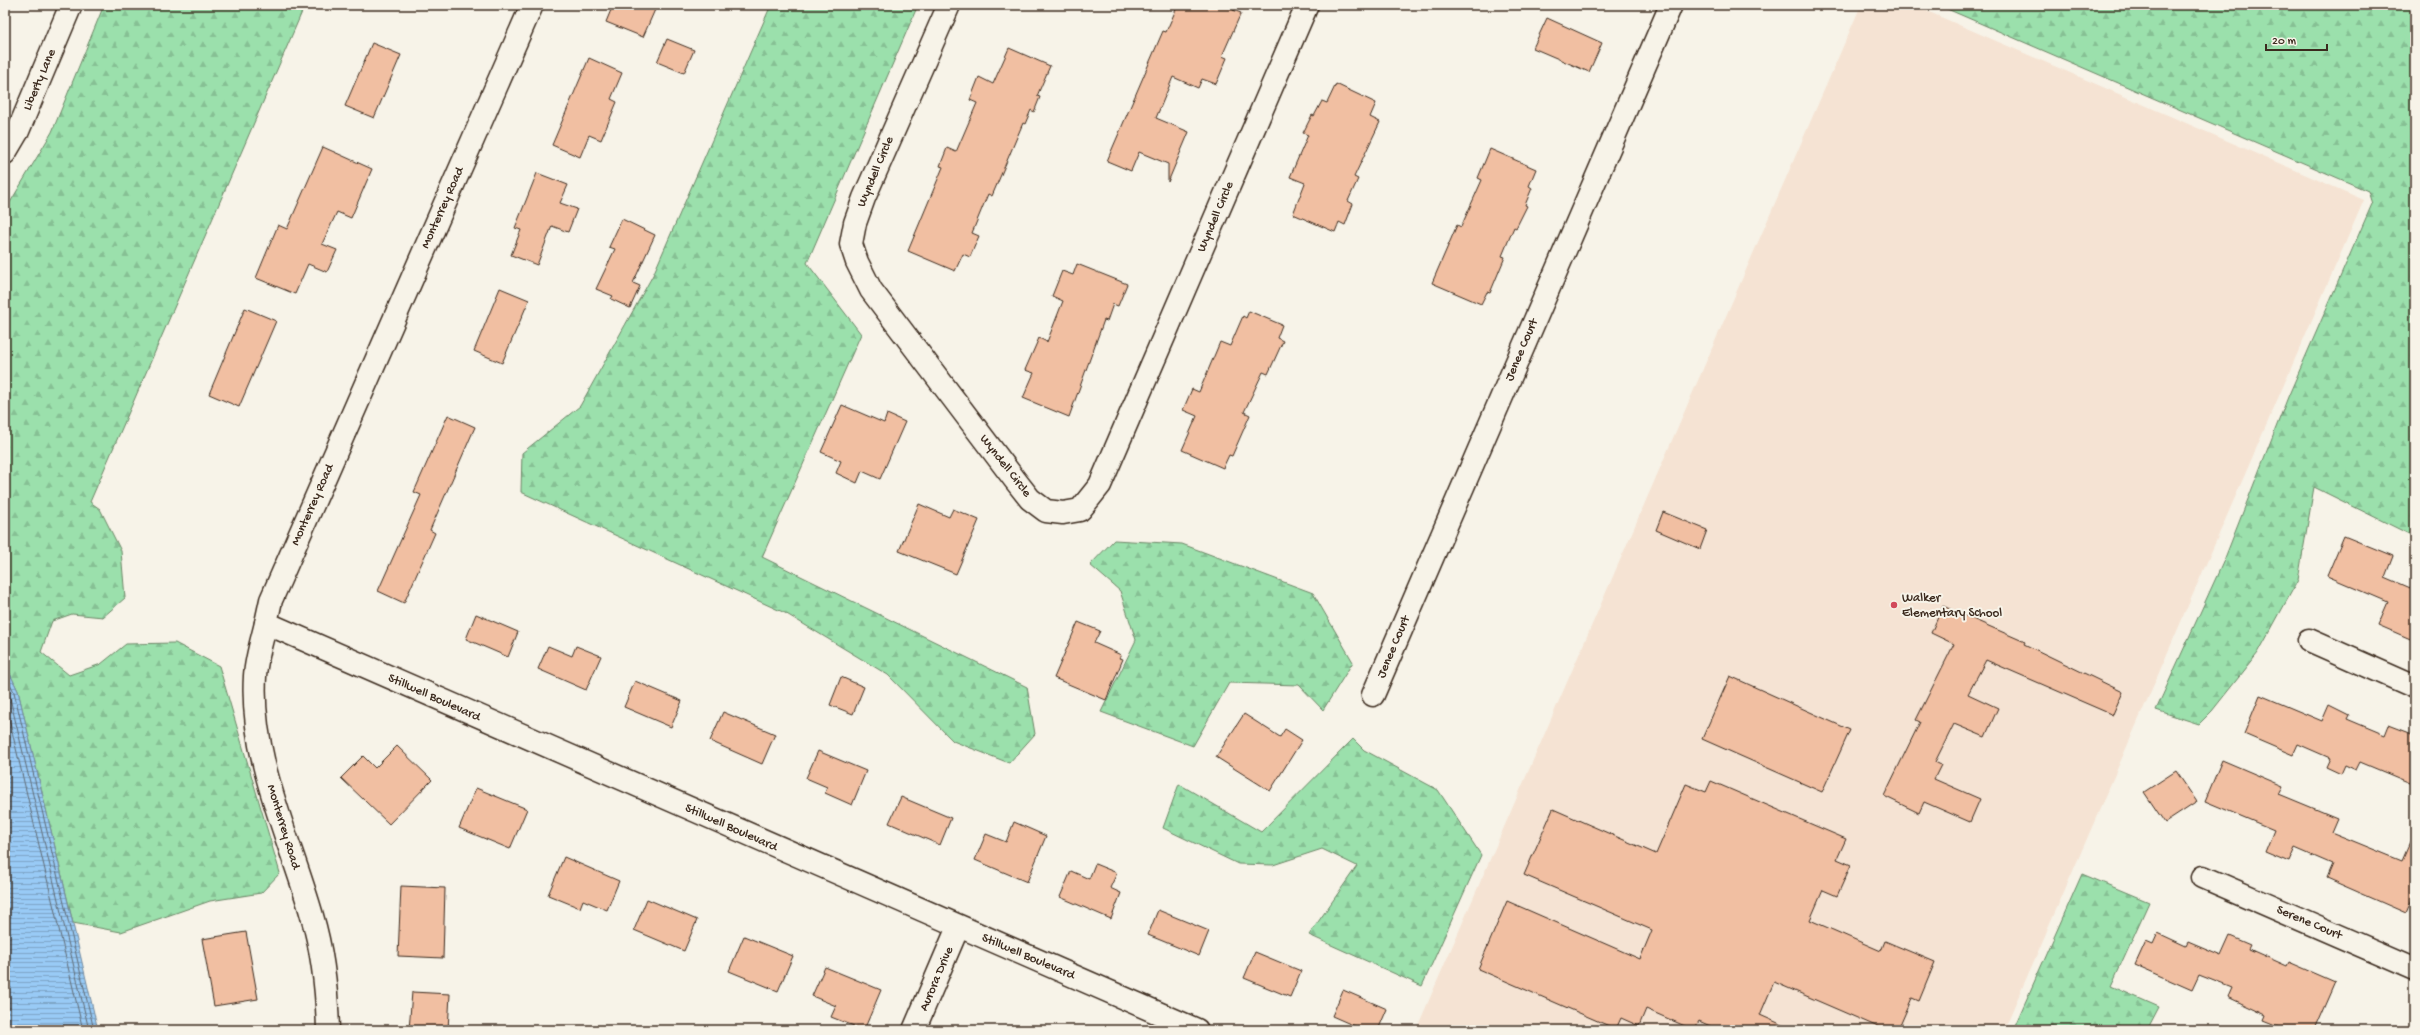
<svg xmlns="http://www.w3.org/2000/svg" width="2420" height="1035" viewBox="0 0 2420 1035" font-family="'Gochi Hand',sans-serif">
	<defs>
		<pattern id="forest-firs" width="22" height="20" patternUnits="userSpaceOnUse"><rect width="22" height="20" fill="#9be0ac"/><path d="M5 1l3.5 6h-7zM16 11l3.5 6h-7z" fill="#86c094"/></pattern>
		<pattern id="water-rules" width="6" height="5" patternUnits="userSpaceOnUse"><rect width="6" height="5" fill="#98caf5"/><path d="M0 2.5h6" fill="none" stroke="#7da4c6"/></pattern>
	</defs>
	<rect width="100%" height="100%" fill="#f7f3e8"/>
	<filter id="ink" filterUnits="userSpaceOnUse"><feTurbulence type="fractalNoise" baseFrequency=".025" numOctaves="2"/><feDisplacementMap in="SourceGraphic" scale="8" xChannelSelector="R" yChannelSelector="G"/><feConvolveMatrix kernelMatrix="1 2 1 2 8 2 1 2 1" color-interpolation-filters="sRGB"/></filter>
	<g filter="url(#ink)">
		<path fill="#f5e3d3" d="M 1861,5 L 1913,5 L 2364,200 L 2004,1030 L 1416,1030 Z"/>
		<path fill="url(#forest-firs)" stroke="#6b8565" d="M 104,5 L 305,5 L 90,502 L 100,509 L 121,551 L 125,598 L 103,617 L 72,614 L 52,621 L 41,652 L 69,675 L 101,664 L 126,644 L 175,643 L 219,666 L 280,873 L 261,893 L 210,901 L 121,932 L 73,923 L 18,691 L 5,663 L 5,211 L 52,132 Z
			M 771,5 L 918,5 L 807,263 L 861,334 L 762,557 L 1027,687 L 1035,734 L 1009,763 L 953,741 L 888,675 L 785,613 L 521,492 L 522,453 L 580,406 L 653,275 Z
			M 1938,5 L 2415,5 L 2415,537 L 2314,487 L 2298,580 L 2258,653 L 2212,711 L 2199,724 L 2156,710 L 2225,558 L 2288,397 L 2372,204 L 2368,191 Z
			M 1114,540 L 1182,544 L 1313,593 L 1353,662 L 1323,710 L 1299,685 L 1229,683 L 1193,746 L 1101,712 L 1136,640 L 1120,591 L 1090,565 Z
			M 1353,739 L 1364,750 L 1438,790 L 1481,855 L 1422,986 L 1309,935 L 1357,866 L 1322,849 L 1273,865 L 1238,864 L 1163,828 L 1179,784 L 1261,832 Z
			M 2082,874 L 2149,902 L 2111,986 L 2159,1007 L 2147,1030 L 2013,1030 Z"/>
		<path fill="url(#water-rules)" stroke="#738a9f" d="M 5,663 L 18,691 L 98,1030 L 5,1030 Z"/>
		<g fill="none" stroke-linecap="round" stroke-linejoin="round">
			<path stroke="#606a74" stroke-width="1" d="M 5,673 L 14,692 L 94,1030
				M 5,685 L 9,694 L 89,1030
				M 5,702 L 83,1030"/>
		</g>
		<path fill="#f1bfa2" stroke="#3b2a1e" d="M 613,5 L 657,5 L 643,37 L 606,22 Z
			M 1178,5 L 1235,5 L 1233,10 L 1241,13 L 1222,56 L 1227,58 L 1216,84 L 1202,79 L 1198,88 L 1173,77 L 1156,118 L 1189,132 L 1168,182 L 1168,164 L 1139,152 L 1131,171 L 1107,161 L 1163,31 L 1166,32 Z
			M 1547,18 L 1602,43 L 1589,72 L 1533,48 Z
			M 667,39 L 694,50 L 684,73 L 657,62 Z
			M 372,43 L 401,55 L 374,118 L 345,106 Z
			M 1009,48 L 1050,66 L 1037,96 L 1040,97 L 1034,112 L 1031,110 L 1025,124 L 1023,123 L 992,196 L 988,194 L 972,233 L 979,236 L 970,257 L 963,254 L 955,271 L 908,251 L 943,167 L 940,166 L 947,148 L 956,152 L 977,103 L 970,100 L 979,77 L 993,84 Z
			M 589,58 L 622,73 L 611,99 L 617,102 L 601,140 L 589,135 L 580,157 L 552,145 Z
			M 1336,84 L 1376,103 L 1370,117 L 1380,122 L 1354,177 L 1358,179 L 1348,201 L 1353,204 L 1345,225 L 1339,222 L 1335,232 L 1293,214 L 1305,183 L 1290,177 L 1308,135 L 1303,133 L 1312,115 L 1314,116 L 1322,101 L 1327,103 Z
			M 323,147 L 372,169 L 351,218 L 337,212 L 322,244 L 337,250 L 327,272 L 308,264 L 295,294 L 256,278 L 278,225 L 287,229 Z
			M 1490,149 L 1536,169 L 1529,186 L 1532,188 L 1525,205 L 1527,206 L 1516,228 L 1514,227 L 1502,256 L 1505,257 L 1490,293 L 1487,292 L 1481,304 L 1432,283 L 1457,225 L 1461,227 L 1482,180 L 1478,178 Z
			M 537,173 L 568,185 L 560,203 L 577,209 L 568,232 L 552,226 L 537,265 L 511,255 L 521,230 L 515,228 Z
			M 622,219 L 655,235 L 633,283 L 640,286 L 630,308 L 611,299 L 613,296 L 596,289 L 615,249 L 609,247 Z
			M 1077,264 L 1127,284 L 1118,306 L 1113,304 L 1107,321 L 1104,320 L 1069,417 L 1023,398 L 1034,373 L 1025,370 L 1039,338 L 1047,342 L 1063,301 L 1052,296 L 1062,271 L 1073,275 Z
			M 500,288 L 529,300 L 502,363 L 474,351 Z
			M 245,308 L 276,321 L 239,407 L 209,394 Z
			M 1249,311 L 1282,325 L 1277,338 L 1283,341 L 1268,374 L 1263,372 L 1244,412 L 1250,415 L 1232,456 L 1229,455 L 1223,468 L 1182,450 L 1197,416 L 1183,410 L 1192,389 L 1199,392 L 1220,342 L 1230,346 L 1243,316 L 1246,318 Z
			M 842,405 L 884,423 L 887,414 L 905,422 L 880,479 L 862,471 L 857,483 L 836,473 L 841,461 L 821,452 Z
			M 448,415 L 475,427 L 430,530 L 435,533 L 404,603 L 378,591 L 421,495 L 414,492 Z
			M 919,504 L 949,517 L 953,509 L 979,520 L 956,574 L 899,551 Z
			M 1663,512 L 1707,530 L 1700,549 L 1656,530 Z
			M 2344,536 L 2393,556 L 2385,577 L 2415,590 L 2415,641 L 2378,625 L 2388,602 L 2327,576 Z
			M 1943,606 L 2025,642 L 2024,644 L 2123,692 L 2113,715 L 1986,660 L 1968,694 L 1998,708 L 1985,737 L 1954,724 L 1935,762 L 1941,765 L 1934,779 L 1980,799 L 1970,822 L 1924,802 L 1919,813 L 1884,796 L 1920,722 L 1916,720 L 1954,644 L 1931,633 Z
			M 476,614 L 518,632 L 508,657 L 466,639 Z
			M 1078,622 L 1100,631 L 1094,643 L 1121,655 L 1119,658 L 1123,659 L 1106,700 L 1054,678 Z
			M 548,646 L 572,656 L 576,646 L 601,656 L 586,690 L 538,669 Z
			M 1730,676 L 1850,730 L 1822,792 L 1702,739 Z
			M 841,677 L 864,687 L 853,714 L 830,705 Z
			M 635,681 L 682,701 L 671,727 L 624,707 Z
			M 2260,695 L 2322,721 L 2329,705 L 2349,715 L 2347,719 L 2385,735 L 2389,725 L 2415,735 L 2415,785 L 2360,762 L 2356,770 L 2345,765 L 2341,774 L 2326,767 L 2330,758 L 2298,744 L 2293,755 L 2244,734 Z
			M 723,712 L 775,734 L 762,764 L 710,741 Z
			M 1244,714 L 1280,737 L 1285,729 L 1302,740 L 1270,791 L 1216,757 Z
			M 397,746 L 432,780 L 389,824 L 341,778 L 363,756 L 375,768 Z
			M 818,751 L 866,771 L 852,805 L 825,793 L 827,787 L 806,778 Z
			M 2222,760 L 2283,786 L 2279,794 L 2337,818 L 2331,832 L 2402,861 L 2415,831 L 2415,892 L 2406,913 L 2326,878 L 2332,864 L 2295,848 L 2289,862 L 2265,852 L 2274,830 L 2205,801 Z
			M 2176,771 L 2197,802 L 2165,823 L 2144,792 Z
			M 1711,781 L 1846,839 L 1837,859 L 1851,865 L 1837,896 L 1823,890 L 1810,920 L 1881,951 L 1885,941 L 1935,962 L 1919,1001 L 1912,998 L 1898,1030 L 1885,1030 L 1774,982 L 1760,1015 L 1794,1030 L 1719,1030 L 1699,1021 L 1694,1030 L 1646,1009 L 1639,1026 L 1621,1018 L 1616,1029 L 1478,969 L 1507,901 L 1640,959 L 1652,930 L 1524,875 L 1553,809 L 1656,854 L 1686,784 L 1706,792 Z
			M 476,788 L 527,809 L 510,849 L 459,828 Z
			M 901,797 L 951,818 L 940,845 L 889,823 Z
			M 1014,822 L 1046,836 L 1027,882 L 975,860 L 986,834 L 1006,842 Z
			M 564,857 L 619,881 L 607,910 L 583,900 L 580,908 L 548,895 Z
			M 1095,864 L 1117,873 L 1110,888 L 1121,893 L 1111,919 L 1060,897 L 1071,871 L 1089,879 Z
			M 401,886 L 445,888 L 443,958 L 398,956 Z
			M 647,899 L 697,920 L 684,951 L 634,930 Z
			M 1158,910 L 1209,931 L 1199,956 L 1148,935 Z
			M 246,932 L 258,999 L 214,1006 L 202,939 Z
			M 2158,933 L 2186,946 L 2188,942 L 2221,956 L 2230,936 L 2251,945 L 2249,949 L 2287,966 L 2289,962 L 2335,982 L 2314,1030 L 2289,1030 L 2264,1020 L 2266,1015 L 2228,997 L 2232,988 L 2199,975 L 2192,990 L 2135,965 L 2146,941 L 2153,944 Z
			M 744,936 L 793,956 L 778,991 L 729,971 Z
			M 1255,952 L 1301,971 L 1290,997 L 1244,978 Z
			M 825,967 L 881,990 L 864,1030 L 831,1017 L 836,1006 L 812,996 Z
			M 1343,990 L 1387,1009 L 1378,1030 L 1364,1030 L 1332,1016 Z
			M 412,992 L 450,994 L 448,1030 L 409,1030 Z"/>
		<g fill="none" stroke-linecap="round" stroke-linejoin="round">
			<defs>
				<path id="street" d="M 949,5 L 864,198 L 855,223 L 851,244 L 857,262 L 871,290 L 1015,480 L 1030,499 L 1046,511 L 1063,513 L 1080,510 L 1100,485 L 1307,5
					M 5,153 L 18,131 L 71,5
					M 266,623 C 262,640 256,659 255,676 C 250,760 290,838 312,916 C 323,953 327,992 328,1030
					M 2309,640 L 2415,687
					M 1373,695 L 1671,5
					M 2203,877 L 2415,969
					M 914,1030 L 958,927"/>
				<path id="secondary" d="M 532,5 L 271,600 L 266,623 L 1197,1030"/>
			</defs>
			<use href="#street" stroke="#3b2a1e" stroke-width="25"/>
			<use href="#secondary" stroke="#3b2a1e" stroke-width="25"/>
			<use href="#street" stroke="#f7f3e8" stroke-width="22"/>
			<use href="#secondary" stroke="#f7f3e8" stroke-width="22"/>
		</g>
	</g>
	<circle fill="#d1495b" stroke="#f7f3e8" stroke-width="1.5" cx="1894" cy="605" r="4"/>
	<g text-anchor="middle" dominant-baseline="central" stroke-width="4" stroke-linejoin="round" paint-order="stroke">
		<g font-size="13" fill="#3b2a1e" stroke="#f7f3e8">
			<text transform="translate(40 80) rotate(-67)">Liberty Lane</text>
			<text transform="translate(876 172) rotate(-67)">Wyndell Circle</text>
			<text transform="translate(443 208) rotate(-66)">Monterrey Road</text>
			<text transform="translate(1216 217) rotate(-67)">Wyndell Circle</text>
			<text transform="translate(1522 350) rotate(-67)">Jenee Court</text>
			<text transform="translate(1005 466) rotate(52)">Wyndell Circle</text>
			<text transform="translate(313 505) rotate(-66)">Monterrey Road</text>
			<text transform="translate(1394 647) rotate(-67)">Jenee Court</text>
			<text transform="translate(434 698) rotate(24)">Stillwell Boulevard</text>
			<text transform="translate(283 827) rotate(73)">Monterrey Road</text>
			<text transform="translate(731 828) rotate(24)">Stillwell Boulevard</text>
			<text transform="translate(2309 923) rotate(23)">Serene Court</text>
			<text transform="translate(1028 957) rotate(23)">Stillwell Boulevard</text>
			<text transform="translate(937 979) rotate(-67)">Aurora Drive</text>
		</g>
		<g font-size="13" fill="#3b2a1e" stroke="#f7f3e8" text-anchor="start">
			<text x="1902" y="598">Walker<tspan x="1902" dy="15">Elementary School</tspan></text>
		</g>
	</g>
	<rect width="2420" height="1035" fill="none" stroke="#f7f3e8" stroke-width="20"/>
	<rect x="10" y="10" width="2400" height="1015" fill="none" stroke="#3b2a1e" stroke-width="1.5" filter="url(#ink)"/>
	<path d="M2266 44v6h61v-6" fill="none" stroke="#3b2a1e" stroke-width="2"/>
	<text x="2272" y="44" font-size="12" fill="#3b2a1e" stroke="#f7f3e8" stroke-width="3" paint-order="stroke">20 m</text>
</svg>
